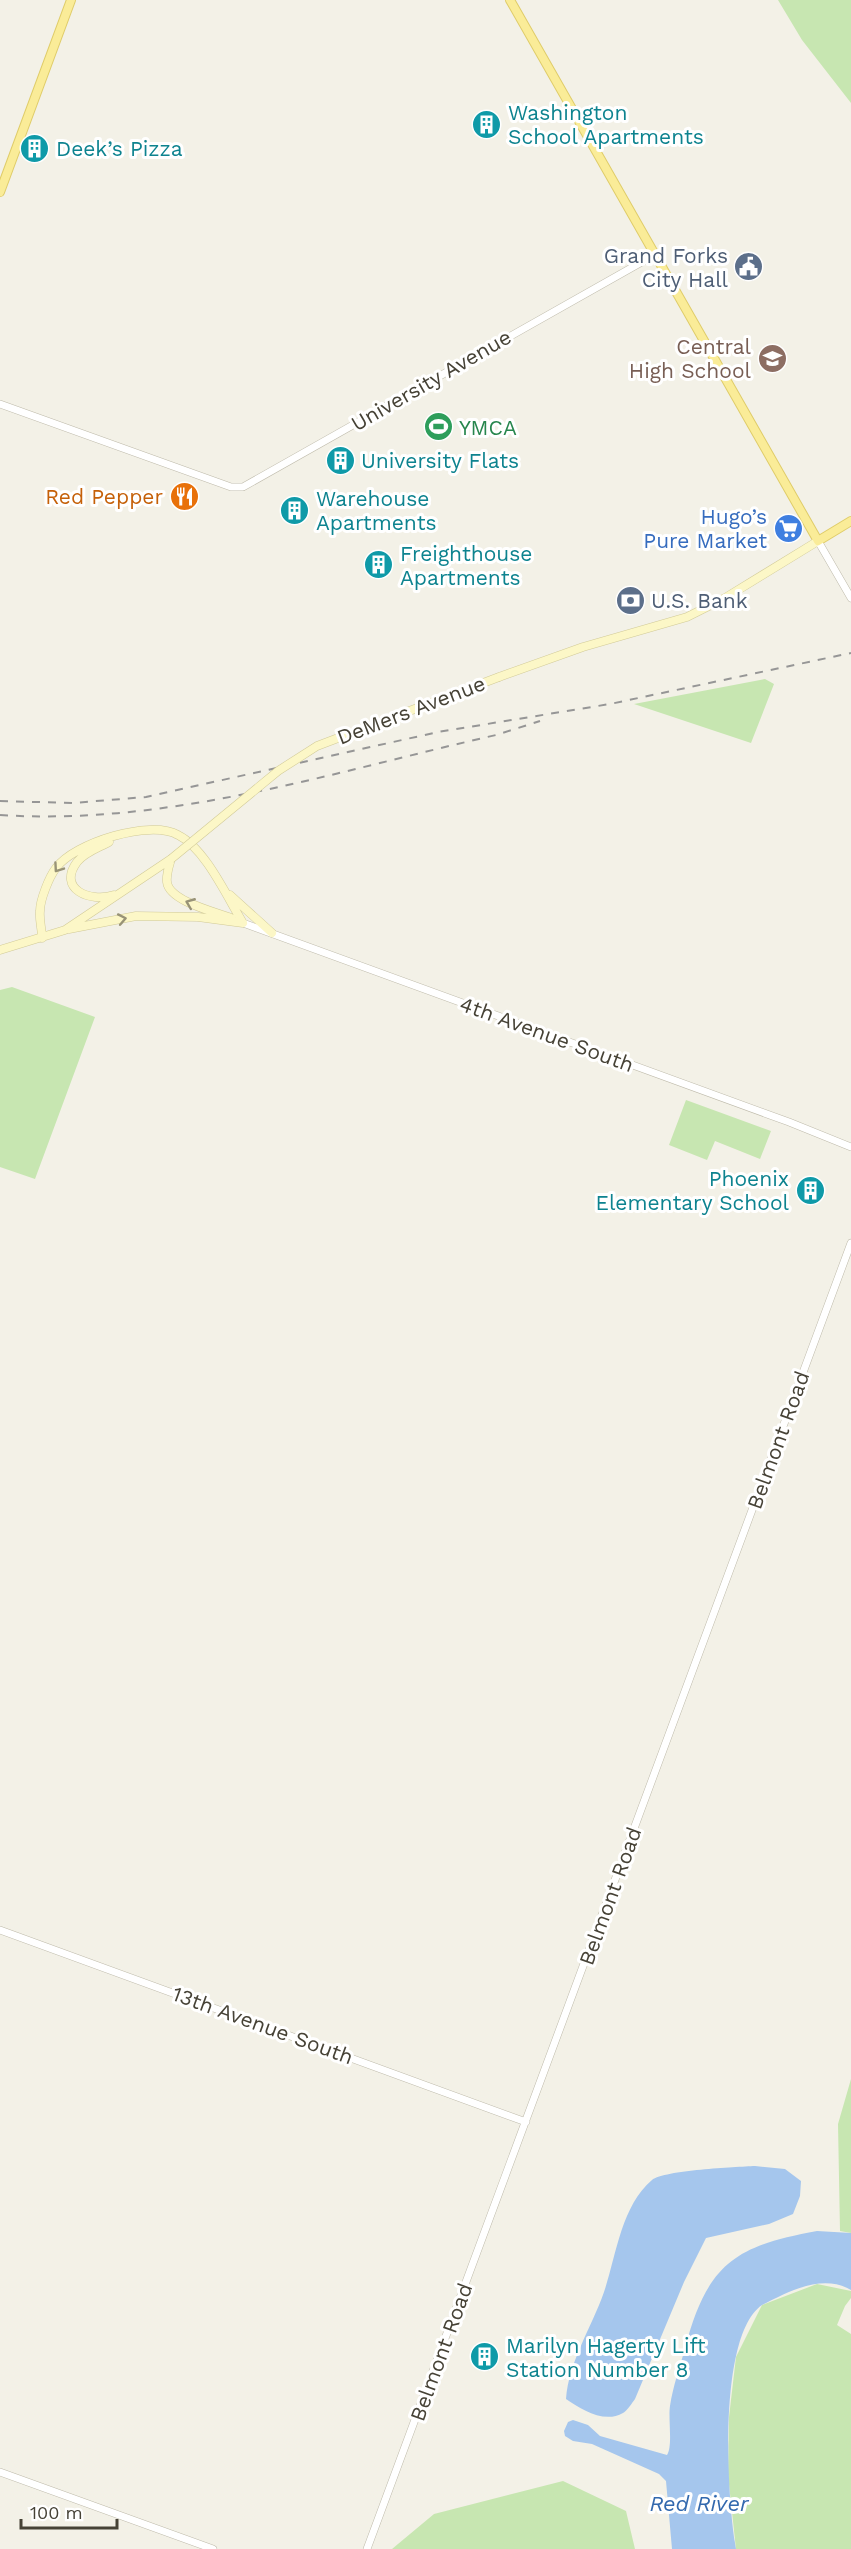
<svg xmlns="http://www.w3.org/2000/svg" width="851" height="2549" viewBox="0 0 851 2549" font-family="'Work Sans',sans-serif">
	<rect width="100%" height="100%" fill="#f3f1e7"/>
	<path fill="#c7e6b1" d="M 778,0 L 851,0 L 851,103 L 802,40 Z
		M 765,679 L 774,684 L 751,743 L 634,704 Z
		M 12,987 L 95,1017 L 35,1179 L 0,1167 L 0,990 Z
		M 686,1100 L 771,1131 L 760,1159 L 715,1141 L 707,1160 L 669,1145 Z
		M 851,2079 L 851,2233 L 840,2231 L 838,2124 Z
		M 817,2284 L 851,2291 L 851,2298 L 845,2306 L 837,2325 L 851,2334 L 851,2549 L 736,2549 L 728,2475 L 729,2417 L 736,2357 L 762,2305 Z
		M 563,2481 L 626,2511 L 635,2549 L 392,2549 L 434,2514 Z"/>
	<path fill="#a5c6ed" d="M 755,2166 L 785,2169 L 801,2181 L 800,2196 L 793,2214 L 769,2224 L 706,2238 L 684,2282 L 635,2399 C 632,2403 627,2411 623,2413 C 604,2424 581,2409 566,2399 C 569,2361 591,2329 604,2292 C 616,2257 621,2206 652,2180 C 665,2170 735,2167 755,2166 Z
		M 817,2231 L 851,2233 L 851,2290 C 822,2273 788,2292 762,2305 C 717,2336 727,2500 736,2549 L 672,2549 L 666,2481 L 659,2474 L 592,2444 L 573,2441 L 565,2436 L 564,2431 L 568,2422 L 573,2420 L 588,2425 L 600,2436 L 667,2455 C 673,2446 668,2419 670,2406 C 673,2386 680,2367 685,2348 C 707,2265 734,2246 817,2231 Z"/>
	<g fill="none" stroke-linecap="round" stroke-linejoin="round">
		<defs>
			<path id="tertiary" d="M 0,404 L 231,487 L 243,487 L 656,254
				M 818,541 L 851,598
				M 243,923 L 789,1122 L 851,1147
				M 0,1930 L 526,2122
				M 0,2472 L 213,2549
				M 367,2549 L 851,1243"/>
			<path id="secondary" d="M 499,677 L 583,647 L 687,617 L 725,598 L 818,541
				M 109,842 C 98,848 85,852 77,862 C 57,889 90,903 114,895
				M 171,859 C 169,866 166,875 167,882 C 169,901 215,912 231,918
				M 230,895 L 272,933
				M 69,929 L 136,916 L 198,917 L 243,923
				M 42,938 C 42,929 39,920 40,911 C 40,900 49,877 56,868 C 74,843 150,819 178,835 C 205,848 227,897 243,923
				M 0,950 L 65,930 L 171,859"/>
			<path id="primary" d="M 510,0 L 818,541 L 851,521
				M 0,192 L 71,0"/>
		</defs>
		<use href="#tertiary" stroke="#bebaaa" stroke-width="8"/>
		<use href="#secondary" stroke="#d1ca98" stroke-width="9"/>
		<use href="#primary" stroke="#dfcc69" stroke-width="10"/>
		<use href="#tertiary" stroke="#fff" stroke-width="7"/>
		<use href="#secondary" stroke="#fcf7c7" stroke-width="8"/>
		<use href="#primary" stroke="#faec98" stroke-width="8"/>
		<path stroke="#969696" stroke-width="2" stroke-dasharray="8 8" stroke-linecap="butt" d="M 0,801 L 73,803 L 146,797 L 438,732 L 610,704 L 851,653
			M 0,815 C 169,826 333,772 496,735 L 540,721"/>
		<defs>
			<path id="secondary-bridge" d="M 171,859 L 278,771 L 317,746 L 499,677"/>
		</defs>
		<use href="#secondary-bridge" stroke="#d1ca98" stroke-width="9" stroke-linecap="butt"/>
		<use href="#secondary-bridge" stroke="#fcf7c7" stroke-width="8"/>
	</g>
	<defs><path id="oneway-chevron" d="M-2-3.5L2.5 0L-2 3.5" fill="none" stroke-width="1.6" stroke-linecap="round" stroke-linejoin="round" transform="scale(1.5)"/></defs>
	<g stroke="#989377">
		<use href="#oneway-chevron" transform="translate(58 868) rotate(125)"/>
		<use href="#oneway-chevron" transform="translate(190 903) rotate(-158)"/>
		<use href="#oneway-chevron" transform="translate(122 919) rotate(-11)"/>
	</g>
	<defs>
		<symbol id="building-disc" viewBox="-11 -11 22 22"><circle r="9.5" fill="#0f9aa8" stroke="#fff"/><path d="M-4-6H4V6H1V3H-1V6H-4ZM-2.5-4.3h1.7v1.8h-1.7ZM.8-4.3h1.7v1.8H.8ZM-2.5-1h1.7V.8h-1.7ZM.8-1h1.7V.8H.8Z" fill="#fff"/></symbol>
		<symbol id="civic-disc" viewBox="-11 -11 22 22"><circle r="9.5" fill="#5c6f8a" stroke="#fff"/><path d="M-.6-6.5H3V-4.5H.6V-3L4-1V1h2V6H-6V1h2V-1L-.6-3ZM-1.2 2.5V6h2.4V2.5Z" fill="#fff"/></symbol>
		<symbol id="school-disc" viewBox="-11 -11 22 22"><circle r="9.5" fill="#8d6e63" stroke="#fff"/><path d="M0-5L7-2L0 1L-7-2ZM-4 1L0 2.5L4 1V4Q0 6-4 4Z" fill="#fff"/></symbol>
		<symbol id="stadium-disc" viewBox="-11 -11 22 22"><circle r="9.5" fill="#2e9e5b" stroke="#fff"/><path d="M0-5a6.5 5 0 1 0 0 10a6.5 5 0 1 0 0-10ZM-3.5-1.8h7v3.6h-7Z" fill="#fff"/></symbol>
		<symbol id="restaurant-disc" viewBox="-11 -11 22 22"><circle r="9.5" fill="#e8710a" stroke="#fff"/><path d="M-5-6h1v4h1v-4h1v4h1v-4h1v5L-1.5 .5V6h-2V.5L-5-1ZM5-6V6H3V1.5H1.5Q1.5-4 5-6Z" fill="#fff"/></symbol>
		<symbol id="supermarket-disc" viewBox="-11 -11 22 22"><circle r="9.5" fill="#3f7fe0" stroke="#fff"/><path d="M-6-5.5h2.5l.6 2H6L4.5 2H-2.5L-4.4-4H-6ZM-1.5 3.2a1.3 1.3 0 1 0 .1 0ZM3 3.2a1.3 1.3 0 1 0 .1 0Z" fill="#fff"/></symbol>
		<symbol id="bank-disc" viewBox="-11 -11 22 22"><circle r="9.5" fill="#5c6f8a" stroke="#fff"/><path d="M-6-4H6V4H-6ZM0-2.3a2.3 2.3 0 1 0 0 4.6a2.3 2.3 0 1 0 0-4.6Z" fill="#fff"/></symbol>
	</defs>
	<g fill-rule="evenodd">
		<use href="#building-disc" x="470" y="108" width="33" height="33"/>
		<use href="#building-disc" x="18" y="132" width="33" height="33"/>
		<use href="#civic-disc" x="732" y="250" width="33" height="33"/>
		<use href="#school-disc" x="756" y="342" width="33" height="33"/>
		<use href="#stadium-disc" x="422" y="410" width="33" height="33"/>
		<use href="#building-disc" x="324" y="444" width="33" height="33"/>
		<use href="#restaurant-disc" x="168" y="480" width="33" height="33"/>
		<use href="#building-disc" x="278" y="494" width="33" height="33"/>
		<use href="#supermarket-disc" x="772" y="512" width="33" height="33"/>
		<use href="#building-disc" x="362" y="548" width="33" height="33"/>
		<use href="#bank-disc" x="614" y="584" width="33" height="33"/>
		<use href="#building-disc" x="794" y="1174" width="33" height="33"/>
		<use href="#building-disc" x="468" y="2340" width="33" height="33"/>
	</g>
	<g text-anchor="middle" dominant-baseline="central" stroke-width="6" stroke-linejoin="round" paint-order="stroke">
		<g font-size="21" fill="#0d838f" stroke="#fff" text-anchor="start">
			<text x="508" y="112">Washington<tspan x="508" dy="24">School Apartments</tspan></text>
			<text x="56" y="148">Deek’s Pizza</text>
			<text x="361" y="460">University Flats</text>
			<text x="316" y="498">Warehouse<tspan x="316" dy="24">Apartments</tspan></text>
			<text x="400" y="553">Freighthouse<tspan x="400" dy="24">Apartments</tspan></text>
			<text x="789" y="1178" text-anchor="end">Phoenix<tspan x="789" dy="24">Elementary School</tspan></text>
			<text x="506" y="2345">Marilyn Hagerty Lift<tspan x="506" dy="24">Station Number 8</tspan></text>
		</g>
		<g font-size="21" fill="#4e5e75" stroke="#fff" text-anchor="end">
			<text x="728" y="255">Grand Forks<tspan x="728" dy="24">City Hall</tspan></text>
			<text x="651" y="600" text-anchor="start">U.S. Bank</text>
		</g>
		<g font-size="21" fill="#785e54" stroke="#fff" text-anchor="end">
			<text x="751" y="346">Central<tspan x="751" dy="24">High School</tspan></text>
		</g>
		<g font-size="21" fill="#464236" stroke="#fff">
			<text transform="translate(431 380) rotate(-30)">University Avenue</text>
			<text transform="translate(411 710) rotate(-21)">DeMers Avenue</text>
			<text transform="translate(547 1034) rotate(20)">4th Avenue South</text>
			<text transform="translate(778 1440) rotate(-70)">Belmont Road</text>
			<text transform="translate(610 1896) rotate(-70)">Belmont Road</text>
			<text transform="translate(263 2025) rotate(20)">13th Avenue South</text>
			<text transform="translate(441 2352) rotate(-70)">Belmont Road</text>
		</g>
		<g font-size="21" fill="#27864d" stroke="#fff" text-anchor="start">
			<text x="459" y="427">YMCA</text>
		</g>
		<g font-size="21" fill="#c56008" stroke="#fff" text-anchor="end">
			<text x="163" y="496">Red Pepper</text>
		</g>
		<g font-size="21" fill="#366cbe" stroke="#fff" text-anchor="end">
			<text x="767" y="516">Hugo’s<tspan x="767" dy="24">Pure Market</tspan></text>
		</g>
		<g font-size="22" font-style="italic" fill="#3369ae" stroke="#fff">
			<text x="699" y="2503">Red River</text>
		</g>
	</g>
	<path d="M21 2519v9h96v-9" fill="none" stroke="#464236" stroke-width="3"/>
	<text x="30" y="2519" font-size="18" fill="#464236" stroke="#ffffff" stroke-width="4.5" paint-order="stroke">100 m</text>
</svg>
